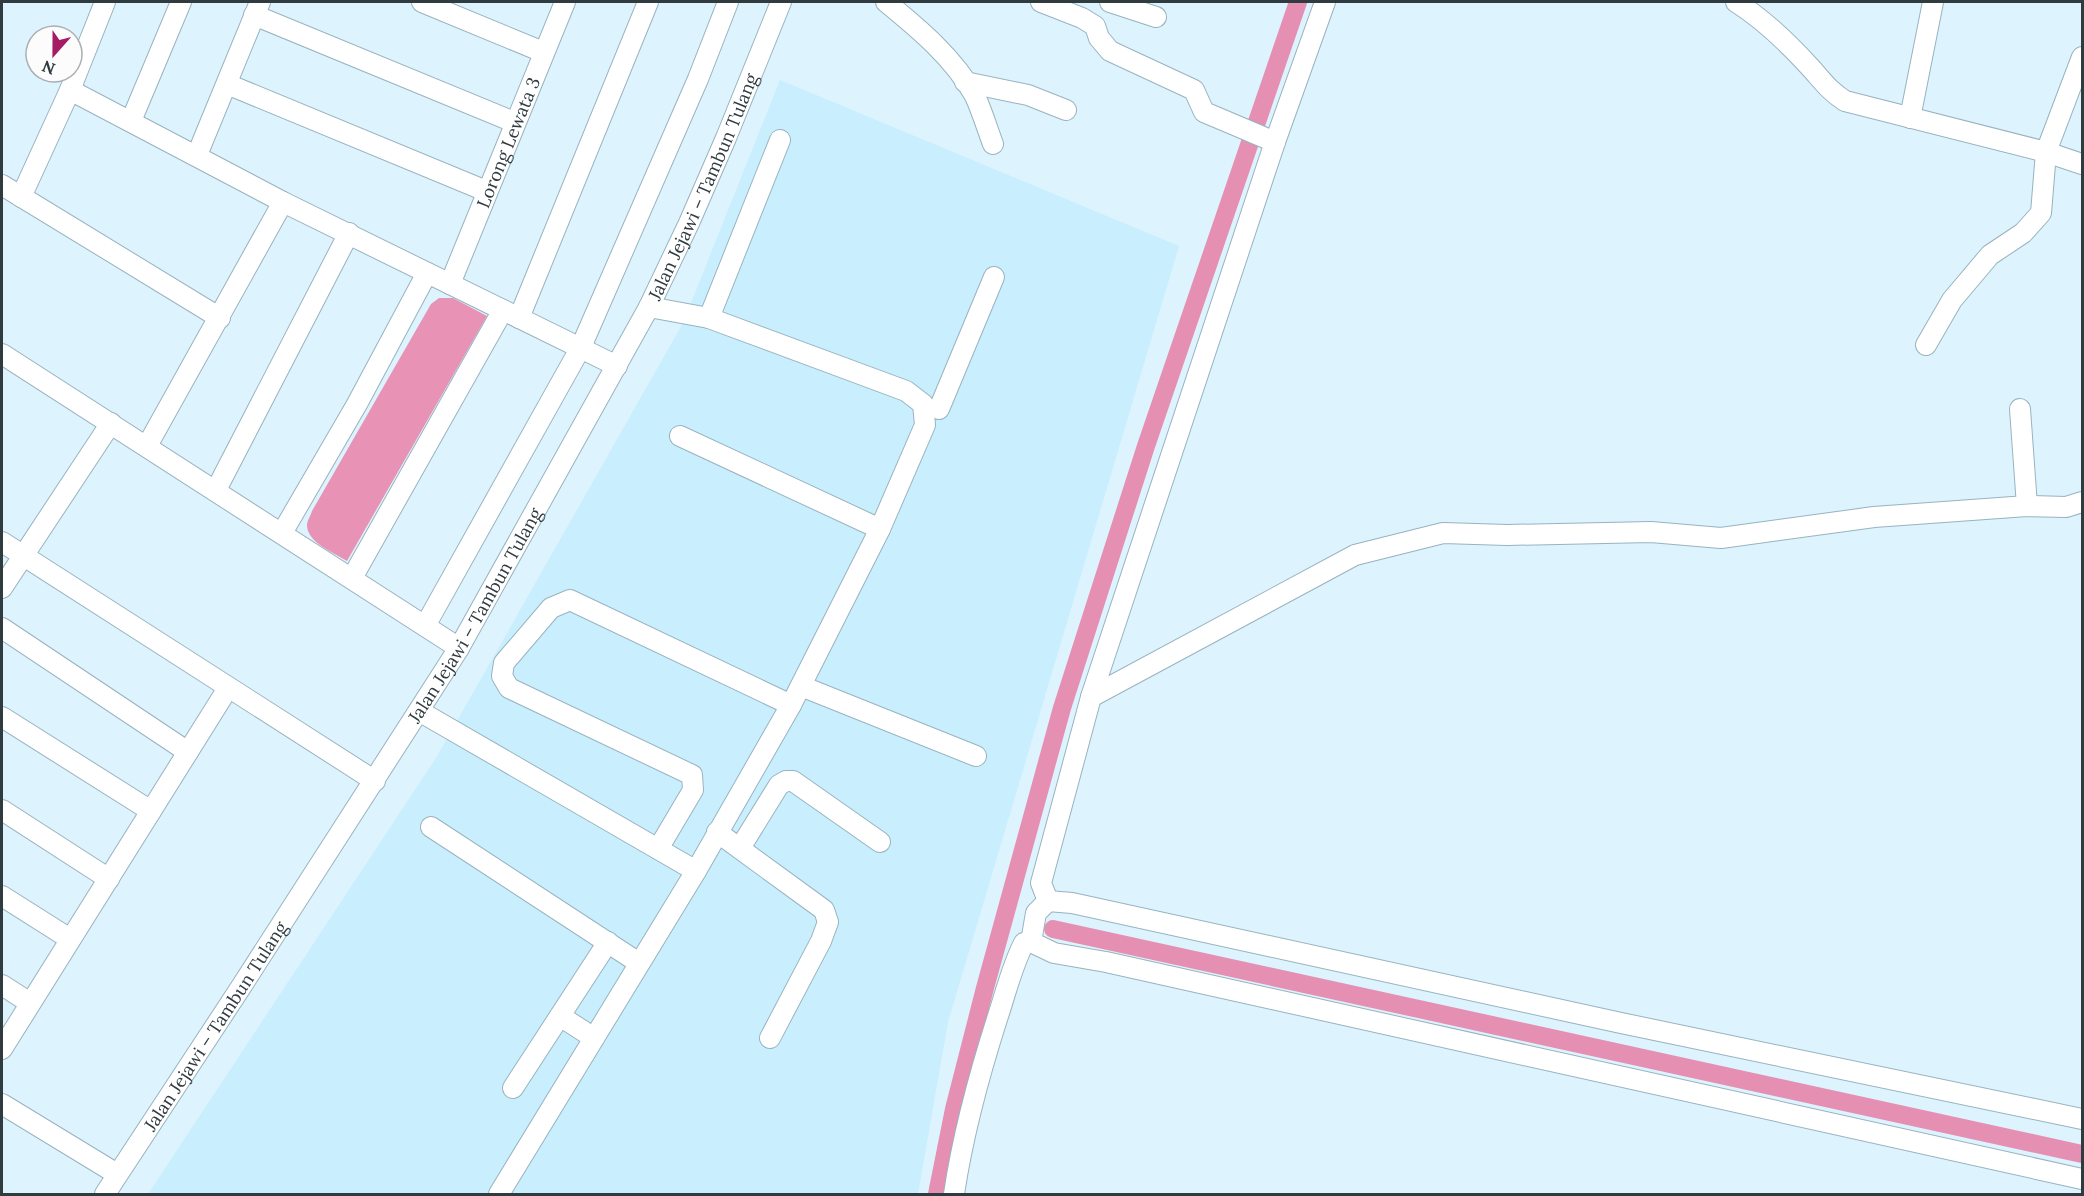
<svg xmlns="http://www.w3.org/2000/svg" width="2084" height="1196" viewBox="0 0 2084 1196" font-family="Lora,serif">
	<rect width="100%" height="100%" fill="#ddf3fd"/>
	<path fill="#c9eefe" d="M 780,80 L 1179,246 L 948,1022 L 918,1194 L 148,1194 L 436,758 L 683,323 Z"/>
	<path fill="#e893b6" d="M 439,298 L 453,298 L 487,316 L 347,561 C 335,553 307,543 307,525 C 307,521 311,515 312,511 L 431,304 Z"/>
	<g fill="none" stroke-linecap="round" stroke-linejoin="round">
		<path stroke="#e590b3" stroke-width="18" d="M 1053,929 L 2082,1154
			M 937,1194 L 954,1109 L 985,988 L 1062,708 L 1146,446 L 1298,2"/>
		<defs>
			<g id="minor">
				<path d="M 422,2 L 543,52"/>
				<path d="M 886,2 C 918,28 954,58 975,96 C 982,111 987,128 993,144"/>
				<path d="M 1041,2 L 1082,18 L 1095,26 L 1099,38 L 1110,51 L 1194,90 L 1204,112 L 1275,142"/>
				<path d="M 1110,2 L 1156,17"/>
				<path d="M 1736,2 C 1763,19 1787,42 1809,66 C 1822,80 1828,90 1845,101 L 2046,152 L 2082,164"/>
				<path d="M 254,15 L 514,122"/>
				<path d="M 965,82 L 1028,95 L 1066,110"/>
				<path d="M 227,84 L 486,191"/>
				<path d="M 70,90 L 283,202 L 617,366"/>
				<path d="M 1910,118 L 1933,2"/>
				<path d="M 131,121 L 181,2"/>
				<path d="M 197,155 L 260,2"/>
				<path d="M 2,185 L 220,318"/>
				<path d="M 21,197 L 70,90 L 105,2"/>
				<path id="s1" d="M 450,284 L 565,2"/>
				<path d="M 519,318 L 648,2"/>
				<path d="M 709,318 L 780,140"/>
				<path d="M 1926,345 L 1952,300 L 1990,255 L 2023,233 L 2041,213 L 2046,152 L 2082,57"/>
				<path d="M 2,354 L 459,648"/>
				<path d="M 939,409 L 994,277"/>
				<path d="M 2020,409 L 2027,506"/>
				<path d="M 680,436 L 880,529"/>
				<path d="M 147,446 L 283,202"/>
				<path d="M 216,490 L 349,233"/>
				<path d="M 282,533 L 357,404 L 427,273"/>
				<path d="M 2,542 L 375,781"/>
				<path d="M 352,578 L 503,310"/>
				<path d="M 2,588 L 111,423"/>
				<path d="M 425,626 L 581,347 L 698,79 L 728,2"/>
				<path d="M 2,628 L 188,752"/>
				<path d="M 801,686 L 976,756"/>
				<path d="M 1091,697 L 1355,555 L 1443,533 L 1507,535 L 1651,532 L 1721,538 L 1874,517 L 2027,506 L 2066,507 L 2082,502"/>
				<path d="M 419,711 L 696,871"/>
				<path d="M 2,717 L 151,811"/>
				<path d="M 2,810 L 109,879"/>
				<path d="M 431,827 L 639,963"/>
				<path d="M 717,832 L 824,910 L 828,922 L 821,941 L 770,1038"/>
				<path d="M 740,848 L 779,785 L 786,781 L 793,781 L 880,842"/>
				<path d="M 658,849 L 693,790 L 692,775 L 509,688 L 502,676 L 504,663 L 551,608 L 570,600 L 791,705"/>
				<path d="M 2,896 L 70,939"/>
				<path d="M 1048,901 L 1036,913 L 1031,942 L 1054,953 L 1106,962 L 2082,1179"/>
				<path d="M 1048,901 L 1072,903 L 1621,1023 L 2082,1119"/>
				<path d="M 1048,901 L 1041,883 L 1091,697 L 1275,142 L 1325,2"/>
				<path d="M 2,985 L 30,1003"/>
				<path d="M 560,1016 L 594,1038"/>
				<path d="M 2,1049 L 228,688"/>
				<path d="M 513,1088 L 608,942"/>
				<path d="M 2,1104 L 117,1174"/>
				<path id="s2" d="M 105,1194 L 241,987 L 459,648 L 649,307 L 689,223 L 726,138 L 781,2"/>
				<path d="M 499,1194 L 696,871 L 791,705 L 880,529 L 925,425 L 923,404 L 906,391 L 709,318 L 649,307"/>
				<path d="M 954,1194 C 963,1134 979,1075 998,1016 C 1006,992 1012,966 1024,943 L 1031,942"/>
			</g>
		</defs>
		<use href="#minor" stroke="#98b3bf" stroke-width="22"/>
		<use href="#minor" stroke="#fff" stroke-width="20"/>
	</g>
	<g text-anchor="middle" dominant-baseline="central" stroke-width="4.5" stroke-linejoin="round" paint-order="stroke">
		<g font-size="18" fill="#303b40" stroke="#fcfcfc">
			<text stroke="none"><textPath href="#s1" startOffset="153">Lorong Lewata 3</textPath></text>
			<text stroke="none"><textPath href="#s2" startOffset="1173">Jalan Jejawi – Tambun Tulang</textPath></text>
			<text stroke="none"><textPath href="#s2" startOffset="687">Jalan Jejawi – Tambun Tulang</textPath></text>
			<text stroke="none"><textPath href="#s2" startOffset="201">Jalan Jejawi – Tambun Tulang</textPath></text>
		</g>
	</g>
	<rect width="2084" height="1196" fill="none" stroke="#303b40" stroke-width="6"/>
	<g transform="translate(54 54) rotate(201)"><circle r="28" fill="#fcfcfc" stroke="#aaafb1" stroke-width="1.5"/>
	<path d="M0-4.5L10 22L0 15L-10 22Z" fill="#a41c66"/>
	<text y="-9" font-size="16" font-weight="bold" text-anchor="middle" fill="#303b40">N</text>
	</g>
</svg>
